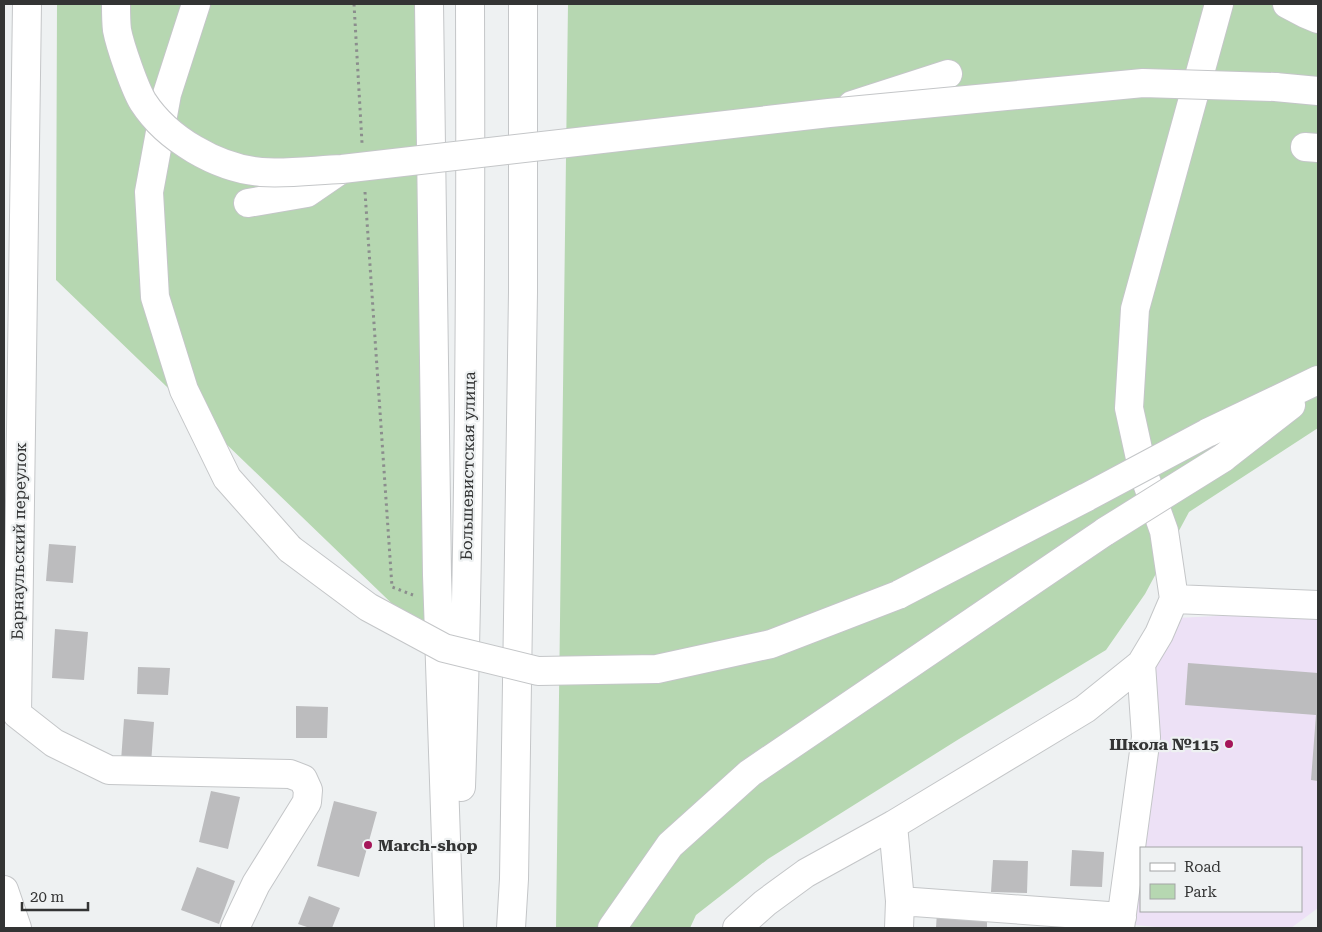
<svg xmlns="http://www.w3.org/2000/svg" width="1322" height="932" viewBox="0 0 1322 932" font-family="'Roboto Serif',serif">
	<rect width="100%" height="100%" fill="#eef1f2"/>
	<path fill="#ede1f6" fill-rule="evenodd" d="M 1318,611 L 1318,908 L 1291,928 L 1167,928 L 1123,924 L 1150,640 L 1177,618 ZM 1141,848 L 1301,848 L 1301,911 L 1141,911 Z"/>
	<path fill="#b6d7b1" d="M 57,4 L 441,4 L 436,646 L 56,280 Z
		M 568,4 L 1318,4 L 1318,428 L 1189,512 L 1145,594 L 1106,650 L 959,739 L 768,859 L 696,915 L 690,928 L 556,928 Z"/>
	<path fill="#bcbcbe" d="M 49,544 L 76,546 L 73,583 L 46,581 Z
		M 55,629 L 88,632 L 84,680 L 52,678 Z
		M 1188,663 L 1318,673 L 1318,781 L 1311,780 L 1316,715 L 1185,705 Z
		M 138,667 L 170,668 L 168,695 L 137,694 Z
		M 296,706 L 328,707 L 327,738 L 296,738 Z
		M 124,719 L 154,722 L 151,764 L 121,761 Z
		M 211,791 L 240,797 L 228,849 L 199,842 Z
		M 334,801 L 377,812 L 359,877 L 317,866 Z
		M 1072,850 L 1104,852 L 1102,887 L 1070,886 Z
		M 993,860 L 1028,861 L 1027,893 L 991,892 Z
		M 197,867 L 235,881 L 219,924 L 181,910 Z
		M 309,896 L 340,908 L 332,928 L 310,928 L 298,924 Z
		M 937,912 L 987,914 L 987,928 L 936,928 Z"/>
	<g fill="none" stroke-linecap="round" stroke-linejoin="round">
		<defs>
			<path id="minor" d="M 27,4 L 17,714 L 54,743 L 109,770 L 290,774 L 303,779 L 308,790 L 307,802 L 256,884 L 235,928
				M 852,105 L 948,74
				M 1305,147 L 1318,148
				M 248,203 L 307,193 L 342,169
				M 1174,599 L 1318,605
				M 893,825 L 900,901 L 899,928
				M 900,901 L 1122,917
				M 737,928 L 765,903 L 806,873 L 893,825 L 1085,709 L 1141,664 L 1159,634 L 1174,599 L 1164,531 L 1143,472 L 1129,408 L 1135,309 L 1219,4
				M 1120,928 L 1146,737 L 1141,664"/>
			<path id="major" d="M 4,890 L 17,928"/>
			<path id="highway" d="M 196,4 L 167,94 L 149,192 L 155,297 L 184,390 L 227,478 L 290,549
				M 429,4 L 437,575 L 449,928
				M 1287,4 L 1306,14 L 1318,19
				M 1275,87 L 1318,91
				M 1207,433 L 1318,380
				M 1223,458 L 1291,405
				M 898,595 L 1087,497
				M 461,787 C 470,526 471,265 470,4
				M 511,928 L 514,879 L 523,292 L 523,4
				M 612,928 L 670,845 L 750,773 L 1106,531"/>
		</defs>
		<use href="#minor" stroke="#c4c6c8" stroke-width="30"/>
		<use href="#major" stroke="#c4c6c8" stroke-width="30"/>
		<use href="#highway" stroke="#c4c6c8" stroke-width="30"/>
		<path stroke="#8b8d8d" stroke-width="3" stroke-dasharray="2.5 4" stroke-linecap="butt" d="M 354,4 L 362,143
			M 365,192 L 392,587 L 413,595"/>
		<use href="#minor" stroke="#fff" stroke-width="28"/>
		<use href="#major" stroke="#fff" stroke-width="28"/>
		<use href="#highway" stroke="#fff" stroke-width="28"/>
		<defs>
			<path id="highway-bridge" d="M 116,4 C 116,13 116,22 117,30 C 120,46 135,89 143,102 C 167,139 217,168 261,172 C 287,174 316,170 342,169 L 829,113 L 1143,83 L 1275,87
				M 1087,497 L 1207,433
				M 1106,531 L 1223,458
				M 290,549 L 368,607 L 444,648 L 538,671 L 657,669 L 771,644 L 898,595"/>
		</defs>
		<use href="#highway-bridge" stroke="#c4c6c8" stroke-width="30" stroke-linecap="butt"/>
		<use href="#highway-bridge" stroke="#fff" stroke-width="28"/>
	</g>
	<g fill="#a51659" stroke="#eef1f2" stroke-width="2">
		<circle cx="1229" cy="744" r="5"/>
		<circle cx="368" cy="845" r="5"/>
	</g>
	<g text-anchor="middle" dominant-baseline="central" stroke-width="4.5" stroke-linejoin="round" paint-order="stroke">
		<g font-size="16" fill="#333434" stroke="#eef1f2">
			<text transform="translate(468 466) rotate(-89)">Большевистская улица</text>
			<text transform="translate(19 541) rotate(-89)">Барнаульский переулок</text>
		</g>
		<g font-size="16" font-weight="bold" fill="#333434" stroke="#eef1f2" text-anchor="end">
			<text x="1219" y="744">Школа №115</text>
			<text x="378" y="845" text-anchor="start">March-shop</text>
		</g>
	</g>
	<rect width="1322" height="932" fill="none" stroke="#333434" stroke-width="10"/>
	<rect x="1140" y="847" width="162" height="65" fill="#eef1f2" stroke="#a3a5a6"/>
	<rect x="1150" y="863" width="25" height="8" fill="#ffffff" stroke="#a3a5a6"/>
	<text x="1184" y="872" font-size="15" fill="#333434">Road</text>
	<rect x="1150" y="884" width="25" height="15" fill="#b6d7b1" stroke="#a3a5a6"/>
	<text x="1184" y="897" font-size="15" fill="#333434">Park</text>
	<path d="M22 902v8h66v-8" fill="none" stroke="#333434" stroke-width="2.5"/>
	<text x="30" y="902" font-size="15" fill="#333434" stroke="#eef1f2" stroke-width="4" paint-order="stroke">20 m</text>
</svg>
